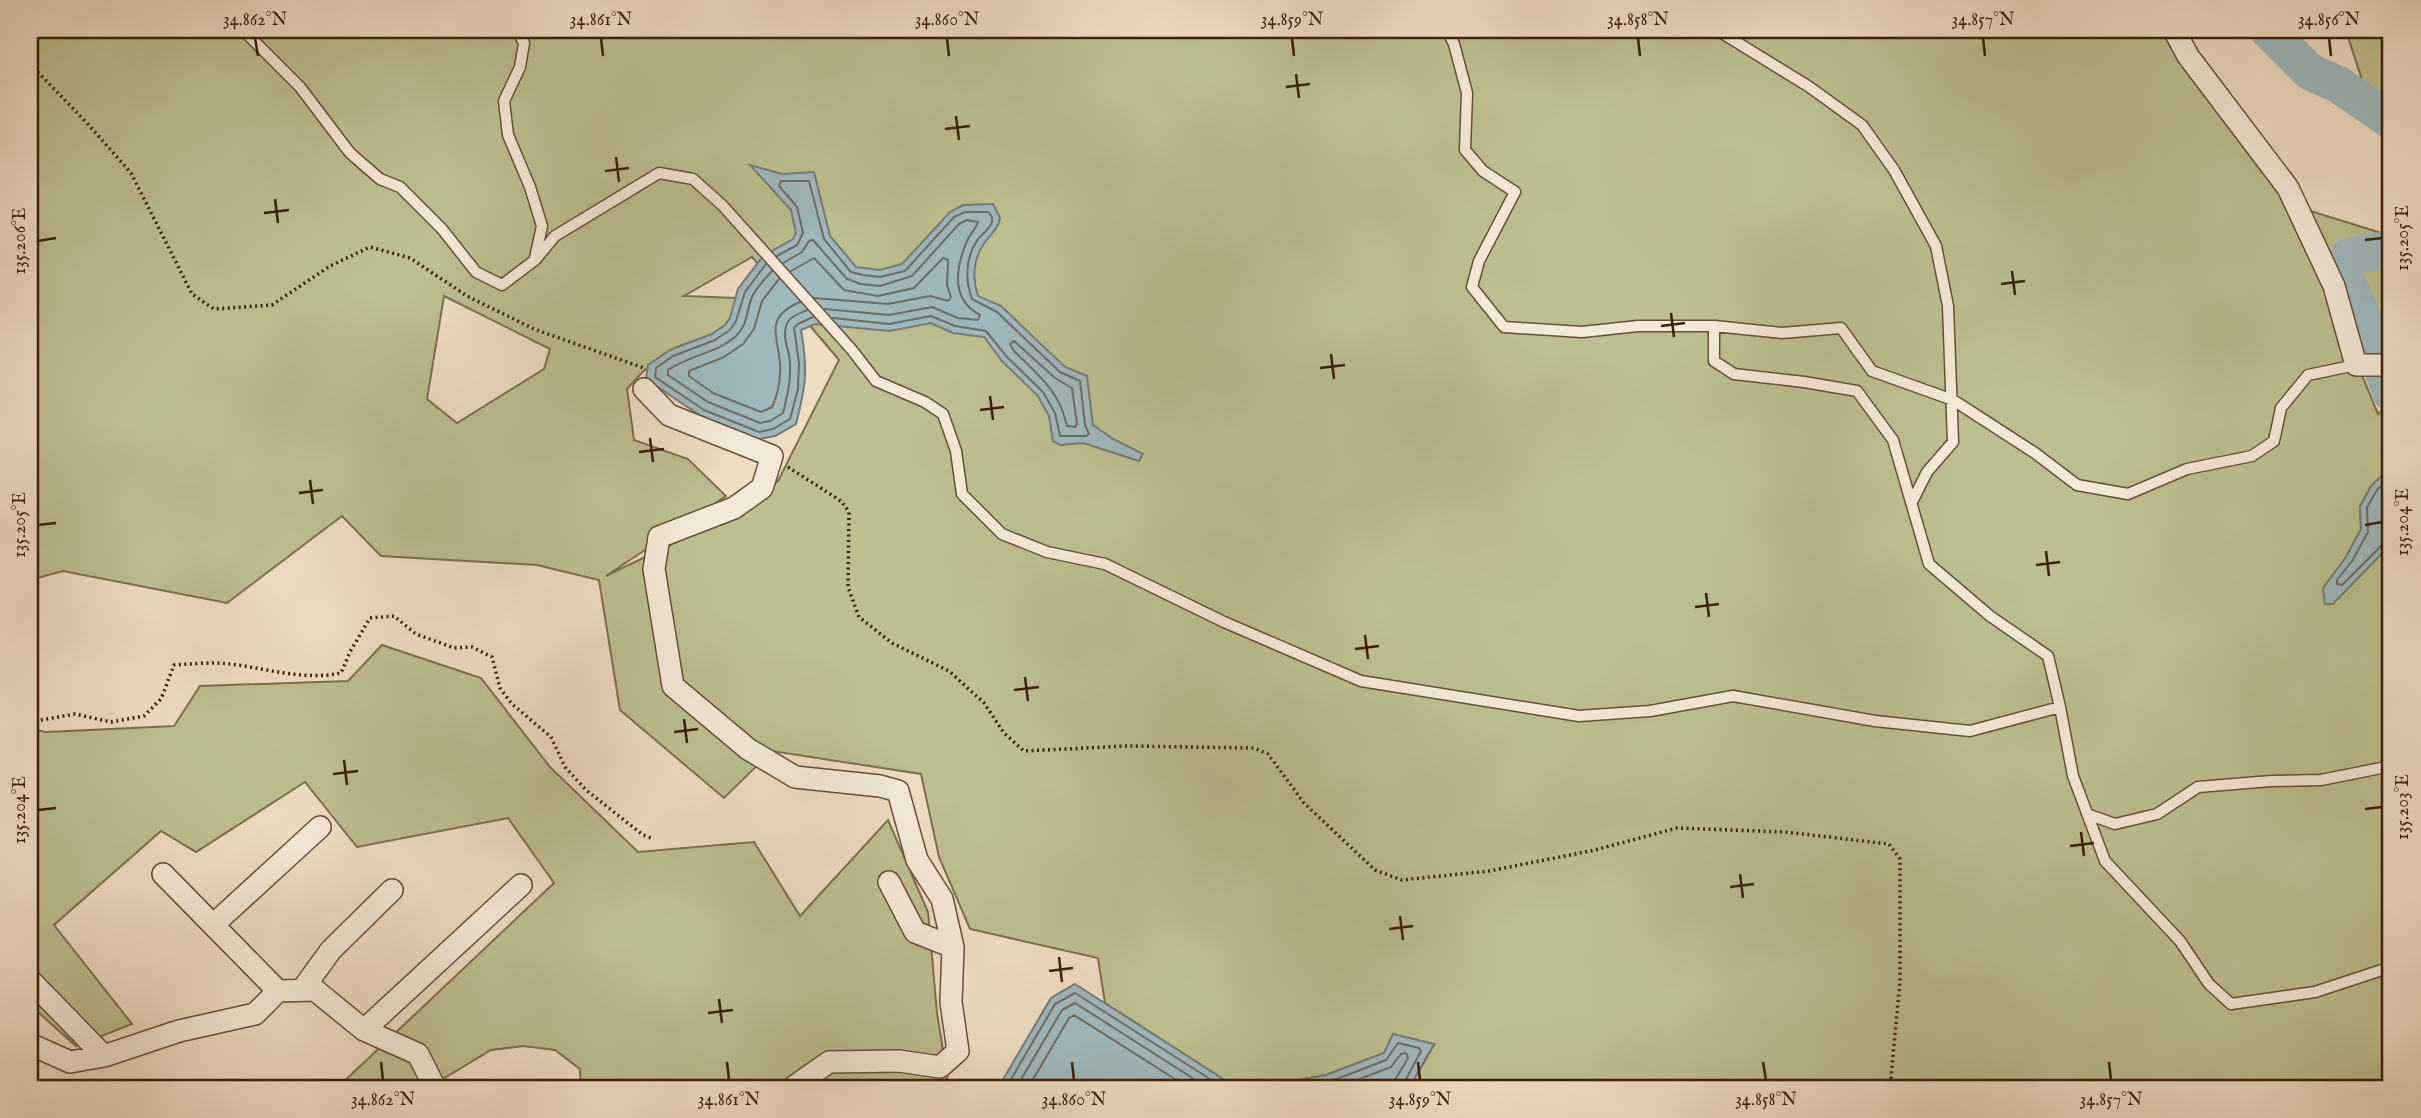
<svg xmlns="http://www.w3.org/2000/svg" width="2421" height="1118" viewBox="0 0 2421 1118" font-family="'IM FELL English',serif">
	<rect width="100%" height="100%" fill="#eeddc3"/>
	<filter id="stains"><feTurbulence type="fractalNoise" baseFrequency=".00286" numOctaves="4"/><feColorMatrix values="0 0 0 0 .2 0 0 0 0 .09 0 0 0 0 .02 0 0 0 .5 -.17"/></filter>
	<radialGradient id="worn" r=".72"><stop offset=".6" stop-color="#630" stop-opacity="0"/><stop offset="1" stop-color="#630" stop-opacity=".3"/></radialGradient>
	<path fill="#bdbf90" stroke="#7c6f4e" stroke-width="2" fill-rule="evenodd" d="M 30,30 L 2172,30 L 2291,205 L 2391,236 L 2391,327 L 2359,368 L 2378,414 L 2388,405 L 2391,428 L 2391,467 L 2371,486 L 2360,506 L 2361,529 L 2346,557 L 2382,556 L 2391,544 L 2391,1088 L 1409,1088 L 1434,1045 L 1384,1053 L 1326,1075 L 1254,1088 L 1237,1088 L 1105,1003 L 1098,958 L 970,929 L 939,857 L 921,774 L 772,751 L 724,798 L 620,710 L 599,580 L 537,565 L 381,556 L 342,516 L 227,603 L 63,571 L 30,580 ZM 752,257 L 839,360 L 778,481 L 734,514 L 606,576 L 726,496 L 688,459 L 634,440 L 627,389 C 639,375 651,362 667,352 C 685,340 718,340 730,319 C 733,313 734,305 736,298 L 684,296 ZM 444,296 L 550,349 L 544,369 L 457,423 L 427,399 Z
		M 2352,30 L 2391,30 L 2391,120 L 2364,86 L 2348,37 Z
		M 382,645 L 481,678 L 550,767 L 638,852 L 754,842 L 800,916 L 888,820 L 928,912 L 937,1013 L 949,1088 L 581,1088 L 580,1069 L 555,1050 L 523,1046 L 491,1050 L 428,1088 L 337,1088 L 554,883 L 508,818 L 357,847 L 305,782 L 196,852 L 161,831 L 54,925 L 132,1024 L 76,1046 L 30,1005 L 30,729 L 46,732 L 174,726 L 200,686 L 348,681 Z"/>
	<path fill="#9fb9bf" stroke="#777b77" stroke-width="2" d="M 750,165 L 782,174 L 814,172 L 830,236 L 856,267 L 864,268 L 879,270 L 902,264 L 950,212 L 963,205 L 993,204 L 1000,218 C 998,228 992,233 985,242 C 973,258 972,278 978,296 L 1001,306 L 1065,367 L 1087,376 L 1093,425 L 1113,439 L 1143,454 L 1139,461 L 1083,443 L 1060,445 L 1053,441 L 1049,416 L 1038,396 L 1002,361 L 984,337 L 953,333 L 931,323 L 890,331 L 815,324 L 801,330 C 808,370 806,385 796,424 L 775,436 L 759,439 L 701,416 L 646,379 L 648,365 L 670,350 L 712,334 L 725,325 L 730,318 L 738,289 L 763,256 L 793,239 L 796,233 L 791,210 Z
		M 2391,467 L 2391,544 L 2333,604 L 2325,604 L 2323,588 L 2346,557 L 2361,529 L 2360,506 L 2364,499 L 2371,486 Z
		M 1075,984 L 1237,1088 L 998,1088 L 1051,998 Z
		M 1393,1034 L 1434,1044 L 1409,1088 L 1254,1088 L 1326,1075 L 1384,1053 Z"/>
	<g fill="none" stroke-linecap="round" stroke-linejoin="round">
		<path stroke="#6d6c65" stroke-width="2" d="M 777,256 L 797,245 L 803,233 L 797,207 L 779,186 L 781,181 L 809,181 L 824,239 L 851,272 L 863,275 L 880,277 L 905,271 L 954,217 L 965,212 L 988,212 C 991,215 993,217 992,222 C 991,228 982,234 978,239 C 965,258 965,279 972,299 L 997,312 L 1060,372 L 1080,381 L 1085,425 L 1089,434 L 1086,436 L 1060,436 L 1055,413 L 1043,392 L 1007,357 L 986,331 L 955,326 L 931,316 L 889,324 L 833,318
			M 783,263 L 802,252 L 809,241 L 813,240 L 847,279 L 861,284 L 880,286 L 912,276 L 959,224 L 967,220 L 978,222 C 976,229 970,234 967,241 C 956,267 950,299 980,315 L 978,320 L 958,318 L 932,307 L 889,315 L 825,309
			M 766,264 L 745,292 L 736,321 L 730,330 L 715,340 L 673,356 L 656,368 L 655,377 L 704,410 L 759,432 L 773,429 L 790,419 L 798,389 L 799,363 L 794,328 L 798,324 L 813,317
			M 772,271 C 765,279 756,288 752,297 C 746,311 748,325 736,336 C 716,354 689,355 668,370 L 668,375 L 708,402 L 760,423 L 770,421 L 783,413 C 787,397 791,381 790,364 C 790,352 782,338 786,326 C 789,316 799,314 807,310
			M 791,271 L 814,258 L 844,290 L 878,296 L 914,288 L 943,258 L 948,260 L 947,285 L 951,297 L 948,301 L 930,296 L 888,304 L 814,298
			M 779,279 L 762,301 L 754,329 L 743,344 L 724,357 L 689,371 L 689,376 L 713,393 L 761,412 L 772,407 C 778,394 781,378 780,363 C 777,333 765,317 800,302
			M 1014,341 L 1055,378 L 1072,388 L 1077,424 L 1075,427 L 1067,426 C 1059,390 1039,376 1014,351 L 1010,344 Z
			M 2391,477 L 2377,490 L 2370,502 L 2367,508 L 2368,532 L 2352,561 L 2337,580 L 2337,584 L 2342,585 L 2384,543 L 2391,541
			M 1006,1088 L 1055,1004 L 1075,993 L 1224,1088
			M 1016,1088 L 1062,1010 L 1075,1003 L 1208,1088
			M 1028,1088 L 1069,1018 L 1074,1015 L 1189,1088
			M 1293,1088 L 1329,1082 L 1386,1060 L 1398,1043 L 1419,1048 L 1421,1051 L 1404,1083 L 1403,1088
			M 1336,1088 L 1391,1067 L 1401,1054 L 1406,1053 L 1408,1058 L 1395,1080 L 1394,1088"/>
		<path stroke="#9fb9bf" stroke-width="37" d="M 2268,30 L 2310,72 L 2339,85 L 2391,121
			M 2391,249 L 2348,257 L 2341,267 L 2369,332 L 2391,393"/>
		<defs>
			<path id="lane" d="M 243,30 L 300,87 L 350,153 L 380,179 L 400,187 L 442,229 L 476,272 L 502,285 L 535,260 L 555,236 L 659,173 L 693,179 L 723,206 L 852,350 L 876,381 L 925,402 L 943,414 L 956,451 L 962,494 L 1002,534 L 1047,552 L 1105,564 L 1224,622 L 1361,681 L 1579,716 L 1650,711 L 1733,696 L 1875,721 L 1970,731 L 2060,707 L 2073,776 L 2105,861 L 2180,941 L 2209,984 L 2231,1004 L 2315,992 L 2391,967
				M 517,30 L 524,43 L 520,67 L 504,101 L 508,135 L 530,187 L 542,226 L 535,258
				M 1447,30 L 1454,44 L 1467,93 L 1465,150 L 1483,171 L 1515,192 L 1479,261 L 1472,287 L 1504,327 L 1582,332 L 1638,326 L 1714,326 L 1714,361 L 1734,374 L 1804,382 L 1857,391 L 1893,440 L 1929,564 L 1990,616 L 2048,656 L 2060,707
				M 1717,30 L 1808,86 L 1862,125 L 1894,170 L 1936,246 L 1948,306 L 1953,442 L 1927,472 L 1912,502
				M 1714,326 L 1782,333 L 1841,328 L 1872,371 L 1953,400 L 2035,453 L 2077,485 L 2128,494 L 2187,469 L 2252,456 L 2274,441 L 2281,408 L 2308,375 L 2356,365
				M 2087,814 L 2115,824 L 2157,814 L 2198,787 L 2271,781 L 2321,780 L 2391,766"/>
			<path id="street" d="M 2174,30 L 2188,56 L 2288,188 L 2334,286 L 2356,365 L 2391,365
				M 644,389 L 669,415 L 772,456 L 762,488 L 734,508 L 659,537 L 654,569 L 673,686 L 748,749 L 795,777 L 880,786 L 898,791 L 917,860 L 942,899 L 953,947 L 951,1002 L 958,1051 L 940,1067 L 899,1061 L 829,1062 L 792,1088
				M 163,874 L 278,991
				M 889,882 L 915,932 L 953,947
				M 213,925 L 320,827
				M 30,980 L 104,1056
				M 302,990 L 331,950 L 392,890
				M 364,1030 L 521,885
				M 30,1044 L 70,1062 L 104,1056 L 179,1031 L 255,1014 L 278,991 L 315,990 L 364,1030 L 418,1054 L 435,1088"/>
		</defs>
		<use href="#lane" stroke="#684e39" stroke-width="13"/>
		<use href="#street" stroke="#684e39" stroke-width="24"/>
		<path stroke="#3b1f0b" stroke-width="3.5" stroke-dasharray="2 3.5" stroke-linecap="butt" d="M 30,64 L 87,123 L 131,173 L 192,294 L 214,309 L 272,305 L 330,266 L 370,247 L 410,258 L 467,296 L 534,329 L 644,368
			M 788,467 L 841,501 L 849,512 L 848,587 L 859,617 L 892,643 L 949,671 L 984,703 L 1004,733 L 1024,751 L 1126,746 L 1254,748 L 1268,754 L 1304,803 L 1375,870 L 1402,880 L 1489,871 L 1595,850 L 1677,828 L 1785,832 L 1889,844 L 1900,859 L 1900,981 L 1890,1088
			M 30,722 L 75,714 L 111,722 L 144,716 L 161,699 L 174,665 C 188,664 203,663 217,663 C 259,665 299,682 341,673 L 350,652 L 370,618 L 394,616 L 416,634 L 454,648 L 472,647 L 492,657 L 500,688 L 512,704 L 551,737 L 565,767 L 586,790 L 643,835 L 654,839"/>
		<use href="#lane" stroke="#f4e9d8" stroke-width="10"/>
		<use href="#street" stroke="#f4e9d8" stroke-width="21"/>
	</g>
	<path fill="none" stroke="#3b1f0b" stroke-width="2.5" d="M 255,38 L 258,56M 601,38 L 603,56M 947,38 L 949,56M 1292,38 L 1294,56M 1638,38 L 1640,56M 1983,38 L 1985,56M 2329,38 L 2331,56M 1296,74 L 1299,98M 1286,87 L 1310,84M 956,116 L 959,140M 945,129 L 970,126M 616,157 L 619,182M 605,171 L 629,168M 275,199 L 278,223M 264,213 L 289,210M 2365,240 L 2382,238M 38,241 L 56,238M 2012,271 L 2015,295M 2001,284 L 2025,281M 1671,313 L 1674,337M 1661,326 L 1685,323M 1331,354 L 1334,379M 1320,368 L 1345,365M 990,396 L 993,420M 980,410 L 1004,407M 650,438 L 653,462M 639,452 L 664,449M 310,480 L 313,504M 299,493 L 323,490M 38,525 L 56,523M 2365,525 L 2382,522M 2046,551 L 2049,576M 2036,565 L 2060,562M 1706,593 L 1709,617M 1695,607 L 1719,604M 1365,635 L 1368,659M 1355,649 L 1379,646M 1025,677 L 1028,701M 1014,690 L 1039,687M 684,719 L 687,743M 674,732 L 698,729M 344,760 L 347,785M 333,774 L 358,771M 2365,809 L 2382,807M 38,810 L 56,808M 2081,832 L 2084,856M 2070,846 L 2094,843M 1740,874 L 1743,898M 1730,887 L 1754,884M 1400,916 L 1403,940M 1389,929 L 1413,926M 1059,957 L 1062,982M 1049,971 L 1073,968M 719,999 L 722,1023M 708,1013 L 733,1010M 381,1062 L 383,1080M 727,1062 L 729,1080M 1072,1062 L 1074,1080M 1418,1062 L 1420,1080M 1763,1062 L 1766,1080M 2109,1062 L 2111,1080"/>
	<rect width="2421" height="1118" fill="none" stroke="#eeddc3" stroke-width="77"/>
	<rect x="38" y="38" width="2344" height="1042" fill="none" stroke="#3b1f0b" stroke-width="2.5"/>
	<g font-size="18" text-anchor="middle" fill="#3b1f0b">
		<text x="255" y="25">34.862°N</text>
		<text x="601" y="25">34.861°N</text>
		<text x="947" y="25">34.860°N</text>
		<text x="1292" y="25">34.859°N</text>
		<text x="1638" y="25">34.858°N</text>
		<text x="1983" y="25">34.857°N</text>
		<text x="2329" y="25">34.856°N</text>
		<text transform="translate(2402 238) rotate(-90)" y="6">135.205°E</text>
		<text transform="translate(19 241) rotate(-90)" y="6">135.206°E</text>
		<text transform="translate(2402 522) rotate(-90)" y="6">135.204°E</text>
		<text transform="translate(19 525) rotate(-90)" y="6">135.205°E</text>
		<text transform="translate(2402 807) rotate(-90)" y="6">135.203°E</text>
		<text transform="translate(19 810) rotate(-90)" y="6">135.204°E</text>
		<text x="383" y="1105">34.862°N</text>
		<text x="729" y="1105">34.861°N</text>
		<text x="1074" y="1105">34.860°N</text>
		<text x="1420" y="1105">34.859°N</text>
		<text x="1766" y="1105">34.858°N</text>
		<text x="2111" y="1105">34.857°N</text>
	</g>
	<rect width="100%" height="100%" filter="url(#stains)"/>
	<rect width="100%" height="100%" fill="url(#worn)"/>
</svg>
